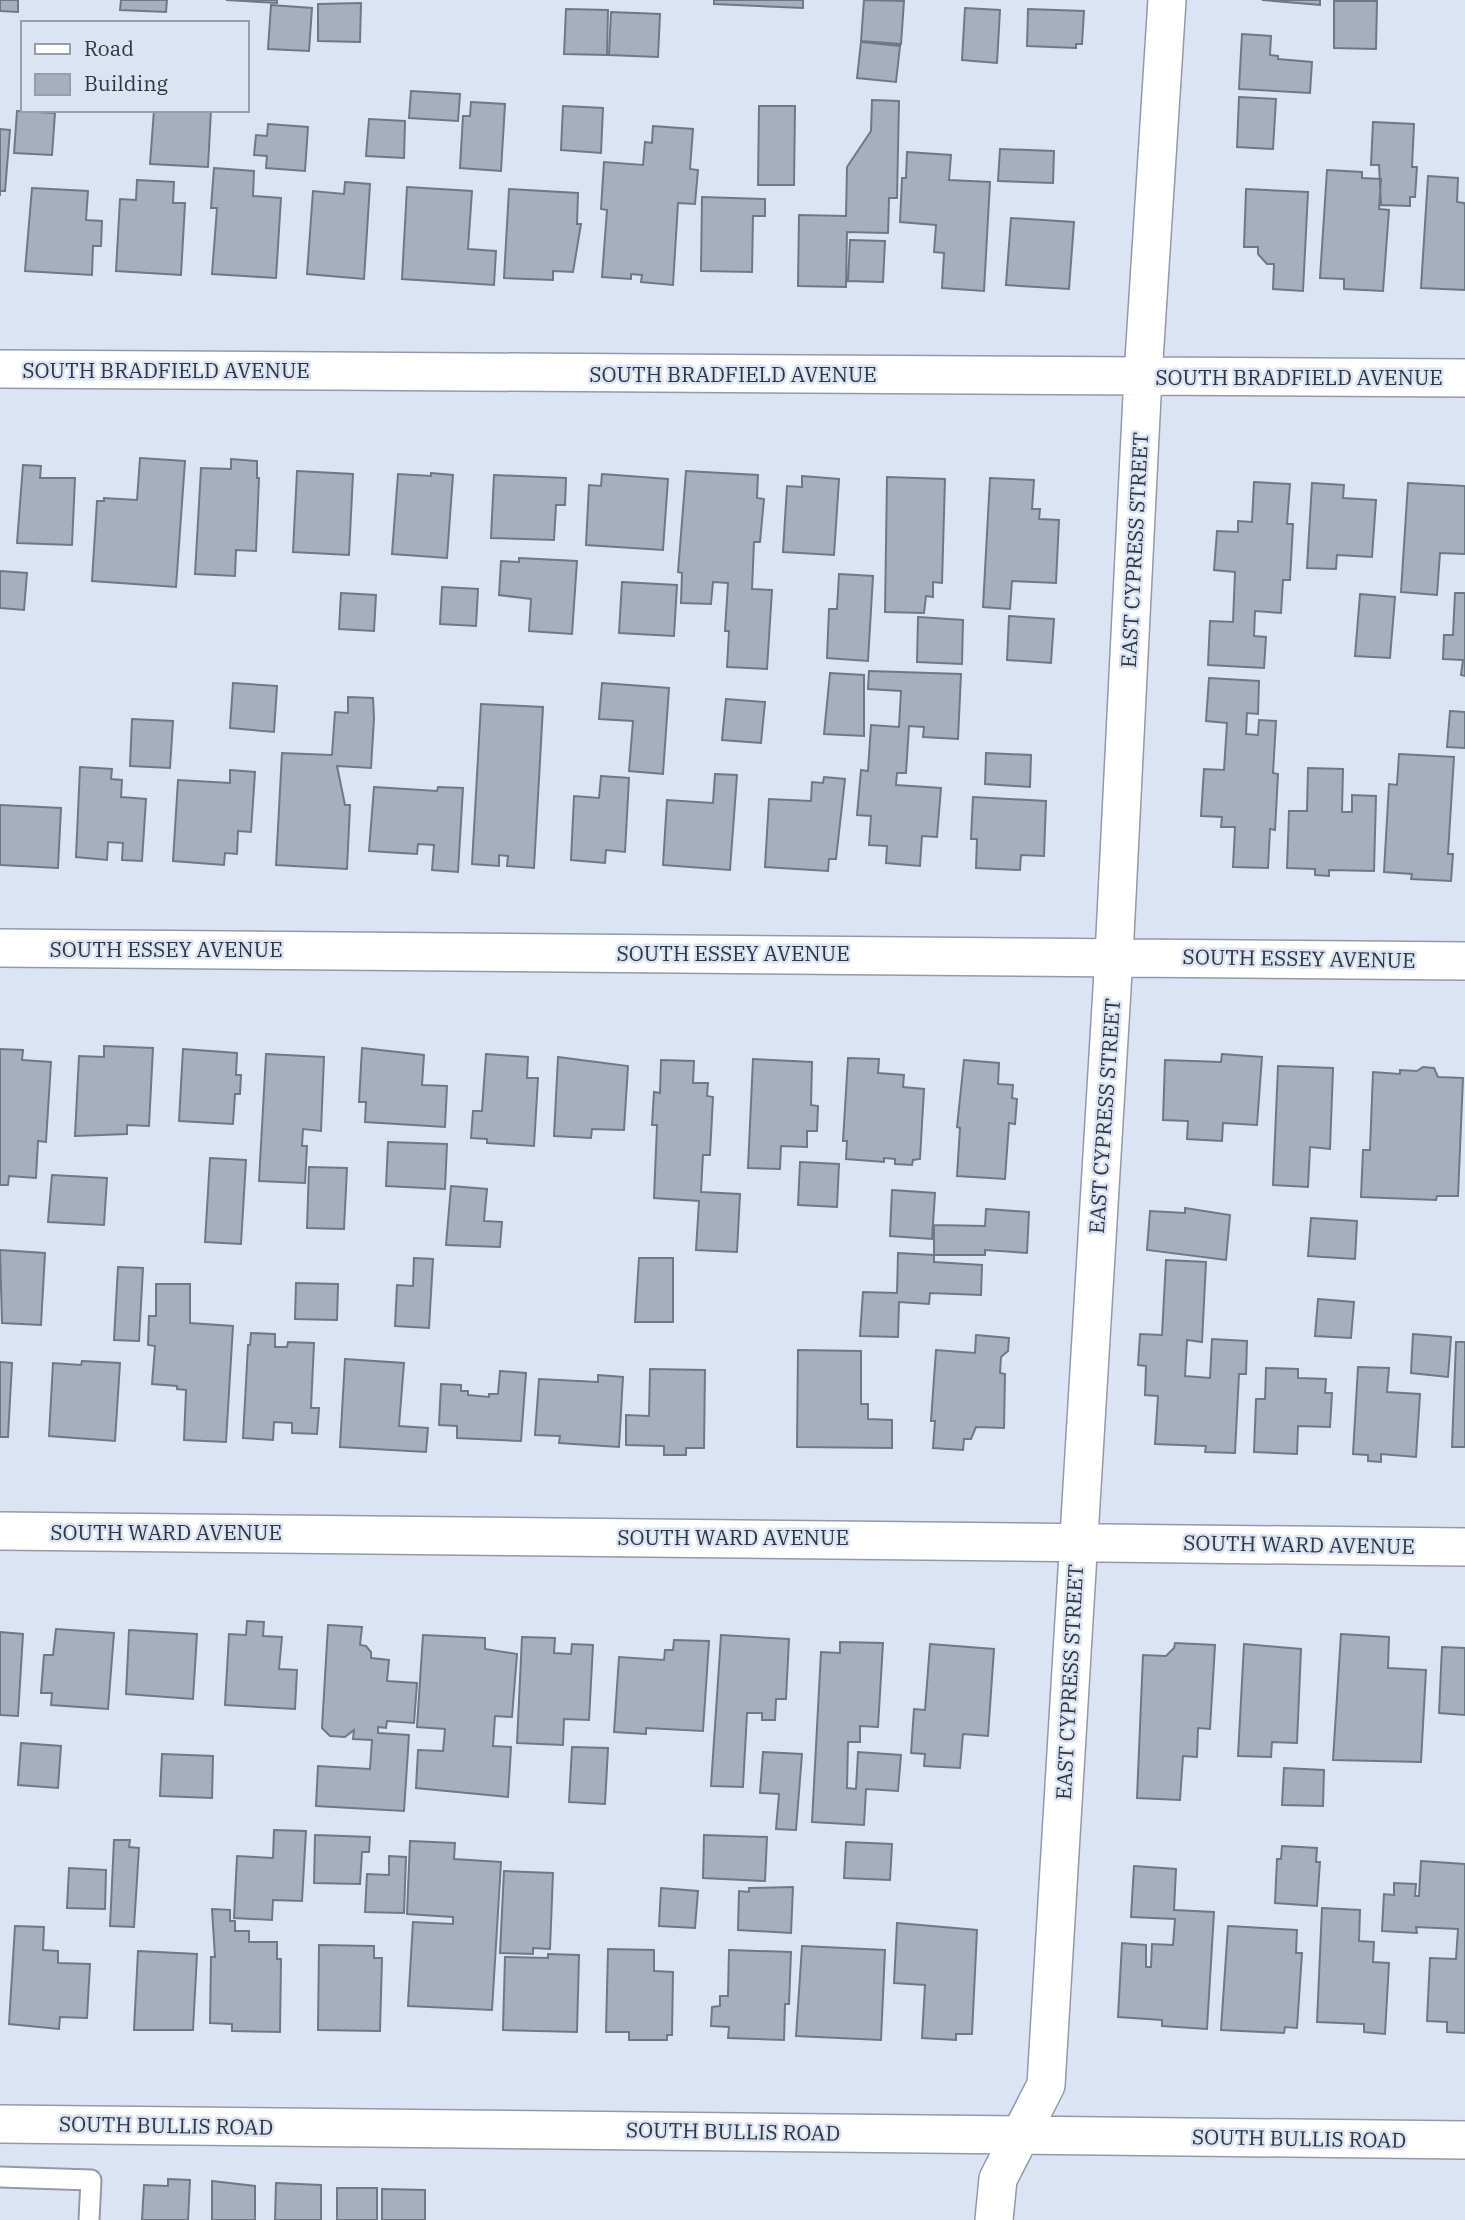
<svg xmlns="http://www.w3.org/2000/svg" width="1465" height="2220" viewBox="0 0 1465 2220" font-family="'IBM Plex Serif',serif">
	<rect width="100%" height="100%" fill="#dbe4f5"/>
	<path fill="#a6afbe" stroke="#707887" stroke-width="2" d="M 0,0 L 18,0 L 18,12 L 0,11 Z
		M 121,0 L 167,0 L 166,12 L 120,10 Z
		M 226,0 L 277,0 L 277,3 Z
		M 714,0 L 803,0 L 803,8 L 714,4 Z
		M 864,0 L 904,1 L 901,44 L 861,41 Z
		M 1262,0 L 1320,0 L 1320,5 Z
		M 1334,1 L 1377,1 L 1376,49 L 1334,48 Z
		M 361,3 L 360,42 L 318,41 L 318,4 Z
		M 271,5 L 312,8 L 309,51 L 268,49 Z
		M 965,8 L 1000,10 L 997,63 L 962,60 Z
		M 566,9 L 608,10 L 607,55 L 564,54 Z
		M 1028,9 L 1084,11 L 1082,44 L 1076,44 L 1076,48 L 1027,46 Z
		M 611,12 L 660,14 L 658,57 L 609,55 Z
		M 1242,34 L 1271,36 L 1270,55 L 1278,56 L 1278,59 L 1312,62 L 1310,93 L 1239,89 Z
		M 861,42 L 900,46 L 896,82 L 857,78 Z
		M 411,91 L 460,94 L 458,121 L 409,118 Z
		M 1239,97 L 1276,99 L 1273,149 L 1237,147 Z
		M 872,100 L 899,101 L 897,198 L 889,198 L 888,233 L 847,232 L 846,287 L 798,286 L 799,215 L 846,216 L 847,167 L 871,131 Z
		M 471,102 L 505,104 L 501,171 L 460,168 L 463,116 L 470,116 Z
		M 563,106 L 603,108 L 601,153 L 561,150 Z
		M 759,106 L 795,106 L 794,185 L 758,185 Z
		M 154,110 L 211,110 L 208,167 L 150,164 Z
		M 17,111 L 55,113 L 52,155 L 14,153 Z
		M 369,119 L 405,121 L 404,158 L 366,156 Z
		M 1373,122 L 1414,124 L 1412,167 L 1417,167 L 1415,197 L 1410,197 L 1410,206 L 1381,205 L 1379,165 L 1371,165 Z
		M 268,124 L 308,127 L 305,171 L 266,168 L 267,156 L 254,155 L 256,135 L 267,136 Z
		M 653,126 L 693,129 L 690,169 L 698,170 L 695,204 L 678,203 L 673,285 L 641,282 L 642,275 L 631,274 L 631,279 L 602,277 L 607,210 L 601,209 L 604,162 L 643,165 L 645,142 L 652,143 Z
		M 0,129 L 10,130 L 5,191 L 0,191 L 0,196 Z
		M 1000,149 L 1054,151 L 1053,183 L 998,181 Z
		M 907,152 L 951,155 L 949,180 L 990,182 L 984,291 L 942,288 L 944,253 L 934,252 L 936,225 L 900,222 L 902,178 L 906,178 Z
		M 214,168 L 254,171 L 253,196 L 281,198 L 276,278 L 212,274 L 217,208 L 211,208 Z
		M 1327,170 L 1362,172 L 1362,178 L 1381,179 L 1379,209 L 1389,210 L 1383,291 L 1344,289 L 1344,279 L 1320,278 Z
		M 1428,176 L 1458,178 L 1457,202 L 1464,203 L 1465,206 L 1465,290 L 1421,288 Z
		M 137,180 L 174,182 L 173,203 L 185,203 L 181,275 L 116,271 L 120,199 L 136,200 Z
		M 345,182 L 370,184 L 364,279 L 307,274 L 313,191 L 344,194 Z
		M 407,187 L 472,191 L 468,249 L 496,251 L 494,285 L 402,279 Z
		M 32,188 L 88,191 L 86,220 L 102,221 L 101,246 L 93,246 L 92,275 L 25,271 Z
		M 509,189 L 578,193 L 577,224 L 581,224 L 573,272 L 553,271 L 553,280 L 504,278 Z
		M 1246,189 L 1308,192 L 1303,291 L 1273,289 L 1274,264 L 1267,264 L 1258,254 L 1258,247 L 1244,247 Z
		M 702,197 L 765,199 L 765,216 L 753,216 L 752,272 L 701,271 Z
		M 1011,218 L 1074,222 L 1069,289 L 1006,285 Z
		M 850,240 L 885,241 L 883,282 L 848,281 Z
		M 140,458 L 185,461 L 176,587 L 92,581 L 97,501 L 104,501 L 104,498 L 137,500 Z
		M 231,459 L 257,461 L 257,478 L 259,478 L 256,551 L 236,550 L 235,576 L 195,574 L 201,468 L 231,469 Z
		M 23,465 L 41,466 L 40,478 L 75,478 L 72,545 L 17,543 Z
		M 297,471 L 353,474 L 349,555 L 293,552 Z
		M 686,471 L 758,475 L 757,498 L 764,499 L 760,542 L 754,542 L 752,589 L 772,590 L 767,669 L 727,667 L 729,631 L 725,631 L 728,583 L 713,582 L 711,604 L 681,603 L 682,573 L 678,572 Z
		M 431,473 L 453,475 L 447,558 L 392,554 L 398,474 L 431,476 Z
		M 602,474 L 668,479 L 663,550 L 586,545 L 589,485 L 601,486 Z
		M 494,475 L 566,478 L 565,505 L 556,505 L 554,540 L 491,538 Z
		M 802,476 L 839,479 L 834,555 L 783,552 L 787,486 L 802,487 Z
		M 887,477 L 945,479 L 942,583 L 933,582 L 933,597 L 926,596 L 924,613 L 885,612 Z
		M 990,478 L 1034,480 L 1032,509 L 1040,509 L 1039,519 L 1059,520 L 1056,583 L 1012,581 L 1010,609 L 983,607 Z
		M 1254,482 L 1290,484 L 1287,524 L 1293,524 L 1290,580 L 1283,580 L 1281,613 L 1255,611 L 1254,636 L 1266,637 L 1264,668 L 1208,665 L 1210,621 L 1233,622 L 1235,572 L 1214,570 L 1217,531 L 1238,532 L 1238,521 L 1252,522 Z
		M 1312,483 L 1344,485 L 1343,498 L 1376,500 L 1372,557 L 1337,555 L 1336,569 L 1307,568 Z
		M 1408,483 L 1465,486 L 1465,554 L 1440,553 L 1437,595 L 1401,592 Z
		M 519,558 L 577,561 L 572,634 L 529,631 L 531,599 L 499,595 L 501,561 L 519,562 Z
		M 0,571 L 27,573 L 24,610 L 0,608 Z
		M 839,574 L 873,576 L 868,661 L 827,658 L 829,609 L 837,609 Z
		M 622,582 L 677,585 L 674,636 L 619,633 Z
		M 442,587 L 478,589 L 476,626 L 440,624 Z
		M 341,593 L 376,595 L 374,631 L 339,629 Z
		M 1455,593 L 1465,593 L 1465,676 L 1461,675 L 1463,660 L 1443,659 L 1444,635 L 1453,635 Z
		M 1360,594 L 1395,597 L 1390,658 L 1355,656 Z
		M 1009,616 L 1054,619 L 1051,663 L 1007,660 Z
		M 918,617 L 963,620 L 962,664 L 917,662 Z
		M 869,671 L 961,674 L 958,739 L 923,737 L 924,727 L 909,726 L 906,773 L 897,773 L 896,785 L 941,788 L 937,837 L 922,836 L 920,866 L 886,863 L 887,846 L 869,845 L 871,816 L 857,815 L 861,770 L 868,771 L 871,725 L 899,727 L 901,691 L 868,689 Z
		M 830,673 L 864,675 L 864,736 L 824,734 Z
		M 1209,678 L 1259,681 L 1258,714 L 1247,713 L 1246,734 L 1258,735 L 1259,720 L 1276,721 L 1273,773 L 1278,774 L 1275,830 L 1270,829 L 1268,868 L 1233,867 L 1235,827 L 1221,827 L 1222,817 L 1201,816 L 1204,769 L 1224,770 L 1227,723 L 1206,721 Z
		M 233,683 L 277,686 L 274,732 L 230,728 Z
		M 602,683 L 669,688 L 663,774 L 629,771 L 633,721 L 599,719 Z
		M 348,697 L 373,698 L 374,718 L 371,768 L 337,766 L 345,805 L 350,805 L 347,869 L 276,865 L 282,753 L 332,755 L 335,712 L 348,713 Z
		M 726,699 L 765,702 L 761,743 L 722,740 Z
		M 481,704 L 543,707 L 534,868 L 507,866 L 508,856 L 499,855 L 499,866 L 472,864 Z
		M 1450,711 L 1465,712 L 1465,748 L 1447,747 Z
		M 132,719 L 173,721 L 170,768 L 130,766 Z
		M 986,753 L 1031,755 L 1030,787 L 985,784 Z
		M 1399,754 L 1454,757 L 1448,854 L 1453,854 L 1451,881 L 1411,879 L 1412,874 L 1384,872 L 1389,784 L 1397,785 Z
		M 80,767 L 112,769 L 111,779 L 122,780 L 121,797 L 146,799 L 142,861 L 122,860 L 123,843 L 108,842 L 107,860 L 76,857 Z
		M 1308,768 L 1343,769 L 1342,812 L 1352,812 L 1352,795 L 1376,796 L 1374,871 L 1329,870 L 1329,876 L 1315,875 L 1315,869 L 1287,868 L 1289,811 L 1307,811 Z
		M 230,770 L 255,772 L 251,832 L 238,831 L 237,854 L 225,853 L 224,865 L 173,861 L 178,780 L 230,783 Z
		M 715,774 L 737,775 L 730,870 L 663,865 L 667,800 L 713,803 Z
		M 601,776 L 629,778 L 625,852 L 606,850 L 605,863 L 571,860 L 574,796 L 599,798 Z
		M 824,777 L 845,779 L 836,859 L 829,859 L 828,871 L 765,867 L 769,799 L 811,801 L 812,782 L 823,783 Z
		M 374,787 L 437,791 L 438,787 L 463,788 L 458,872 L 432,870 L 434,845 L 418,844 L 417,854 L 369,851 Z
		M 973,797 L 1046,801 L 1044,856 L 1021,855 L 1020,870 L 976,868 L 977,839 L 971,839 Z
		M 0,805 L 61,808 L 58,868 L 0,865 Z
		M 104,1046 L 153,1048 L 149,1126 L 127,1125 L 127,1134 L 75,1136 L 79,1056 L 104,1057 Z
		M 362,1048 L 424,1055 L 422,1085 L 447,1086 L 445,1127 L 365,1122 L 366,1102 L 359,1102 Z
		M 0,1049 L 23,1050 L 22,1060 L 51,1062 L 46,1142 L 38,1141 L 36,1178 L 9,1176 L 8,1185 L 0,1185 Z
		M 183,1049 L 237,1053 L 236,1075 L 241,1075 L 240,1094 L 235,1094 L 233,1124 L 179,1121 Z
		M 266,1054 L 324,1057 L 321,1131 L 303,1129 L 302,1146 L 307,1146 L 305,1183 L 259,1181 Z
		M 486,1054 L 528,1057 L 527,1078 L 538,1078 L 534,1146 L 487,1143 L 487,1139 L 471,1138 L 473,1111 L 482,1111 Z
		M 1222,1054 L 1262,1057 L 1257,1125 L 1223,1123 L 1222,1141 L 1187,1139 L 1188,1121 L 1163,1120 L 1165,1060 L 1221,1062 Z
		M 558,1057 L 628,1066 L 624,1130 L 592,1129 L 591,1138 L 554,1136 Z
		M 848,1058 L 879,1059 L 878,1073 L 904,1075 L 903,1087 L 924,1089 L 920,1159 L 913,1160 L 912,1165 L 895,1164 L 895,1159 L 884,1158 L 884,1162 L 846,1159 L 847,1141 L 843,1141 Z
		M 753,1059 L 812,1062 L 811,1105 L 818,1106 L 817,1131 L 807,1131 L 807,1147 L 781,1146 L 780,1169 L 748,1168 Z
		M 661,1060 L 694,1061 L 693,1083 L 708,1083 L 707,1096 L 713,1097 L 710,1155 L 703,1155 L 701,1192 L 740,1194 L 737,1252 L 696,1250 L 699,1201 L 654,1198 L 657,1125 L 652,1125 L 654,1092 L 660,1093 Z
		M 964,1060 L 999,1063 L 998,1084 L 1013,1085 L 1012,1098 L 1017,1099 L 1015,1124 L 1009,1123 L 1005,1179 L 957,1176 L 960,1128 L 957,1127 Z
		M 1278,1066 L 1333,1068 L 1330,1149 L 1310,1147 L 1308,1187 L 1273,1185 Z
		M 1423,1067 L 1434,1068 L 1438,1077 L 1463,1078 L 1458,1196 L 1437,1196 L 1436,1200 L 1361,1197 L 1363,1150 L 1370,1150 L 1373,1072 L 1400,1074 L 1400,1070 L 1417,1071 Z
		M 388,1142 L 447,1144 L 445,1189 L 386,1186 Z
		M 210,1158 L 246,1160 L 241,1244 L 205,1242 Z
		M 800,1162 L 839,1164 L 837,1207 L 798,1205 Z
		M 309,1167 L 347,1168 L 344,1229 L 307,1228 Z
		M 52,1175 L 107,1178 L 104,1225 L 48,1222 Z
		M 451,1186 L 487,1189 L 484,1221 L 502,1222 L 500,1247 L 446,1245 Z
		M 892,1190 L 935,1193 L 932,1239 L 890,1236 Z
		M 1185,1208 L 1230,1215 L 1226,1260 L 1147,1250 L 1150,1211 L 1185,1213 Z
		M 986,1209 L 1029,1212 L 1027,1253 L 985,1250 L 985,1255 L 934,1255 L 934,1225 L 985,1226 Z
		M 1311,1218 L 1357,1221 L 1355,1259 L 1308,1256 Z
		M 0,1250 L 45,1253 L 41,1325 L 2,1323 Z
		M 898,1253 L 934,1255 L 934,1262 L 982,1265 L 981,1295 L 930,1293 L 929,1304 L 899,1302 L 898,1337 L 860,1336 L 863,1292 L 897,1293 Z
		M 414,1258 L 433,1259 L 429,1328 L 395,1326 L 397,1285 L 413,1286 Z
		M 639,1258 L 673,1258 L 673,1322 L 635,1322 Z
		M 1166,1260 L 1206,1262 L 1202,1342 L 1187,1340 L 1185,1376 L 1210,1378 L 1212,1339 L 1247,1341 L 1246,1374 L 1239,1374 L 1235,1453 L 1205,1452 L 1206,1446 L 1155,1444 L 1158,1396 L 1145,1395 L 1146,1366 L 1138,1365 L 1140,1334 L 1162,1335 Z
		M 118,1267 L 143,1268 L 139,1341 L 114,1340 Z
		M 296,1283 L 338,1284 L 337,1320 L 295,1319 Z
		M 156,1284 L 190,1284 L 190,1323 L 233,1326 L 226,1442 L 184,1440 L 186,1390 L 177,1389 L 177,1386 L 152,1384 L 155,1346 L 148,1345 L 149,1316 L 156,1316 Z
		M 1318,1299 L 1354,1302 L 1351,1338 L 1315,1336 Z
		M 251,1333 L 275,1334 L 275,1347 L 287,1347 L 288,1342 L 314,1343 L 311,1408 L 319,1408 L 317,1434 L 292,1433 L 292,1423 L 274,1422 L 273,1440 L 243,1438 L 248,1345 L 250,1345 Z
		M 1413,1334 L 1451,1337 L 1448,1377 L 1411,1373 Z
		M 976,1335 L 1009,1338 L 1008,1351 L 1001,1357 L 1000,1373 L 1005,1374 L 1004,1428 L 976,1427 L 971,1439 L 964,1439 L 963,1450 L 933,1448 L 935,1421 L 931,1421 L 936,1350 L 975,1353 Z
		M 1456,1342 L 1465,1342 L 1465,1447 L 1452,1447 Z
		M 798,1350 L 861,1351 L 861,1404 L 868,1404 L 868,1419 L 892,1420 L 892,1448 L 797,1447 Z
		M 345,1359 L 404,1363 L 399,1426 L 428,1428 L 426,1452 L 340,1447 Z
		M 82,1361 L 120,1363 L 115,1441 L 49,1436 L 53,1363 L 81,1365 Z
		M 0,1362 L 12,1363 L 8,1437 L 0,1437 Z
		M 1358,1367 L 1389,1368 L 1387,1392 L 1420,1394 L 1416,1457 L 1381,1454 L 1381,1462 L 1368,1461 L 1368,1455 L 1353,1454 Z
		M 1266,1368 L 1298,1369 L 1298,1378 L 1326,1379 L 1325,1393 L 1332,1393 L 1330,1427 L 1298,1426 L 1297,1454 L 1254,1452 L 1256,1399 L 1265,1399 Z
		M 650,1369 L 705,1370 L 704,1448 L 686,1448 L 686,1455 L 664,1455 L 664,1446 L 626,1445 L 626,1415 L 649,1416 Z
		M 500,1371 L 526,1373 L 521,1441 L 457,1438 L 457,1426 L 439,1425 L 441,1384 L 461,1385 L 461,1391 L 468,1391 L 468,1395 L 489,1397 L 489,1394 L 498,1394 Z
		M 598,1375 L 623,1377 L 619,1447 L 559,1443 L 560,1436 L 535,1435 L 539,1379 L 598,1382 Z
		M 247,1621 L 264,1622 L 263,1636 L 282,1637 L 279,1669 L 297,1670 L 295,1709 L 225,1705 L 229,1634 L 246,1635 Z
		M 328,1625 L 362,1627 L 360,1645 L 366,1646 L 371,1652 L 371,1658 L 389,1660 L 387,1681 L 417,1683 L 414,1723 L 387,1721 L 386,1728 L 378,1727 L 378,1733 L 409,1735 L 404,1811 L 316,1806 L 318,1766 L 370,1769 L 372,1740 L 353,1739 L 354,1730 L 345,1737 L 330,1736 L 322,1728 Z
		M 56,1629 L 114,1633 L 108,1709 L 51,1705 L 52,1693 L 41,1693 L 44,1655 L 53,1655 Z
		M 129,1630 L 197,1634 L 193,1699 L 126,1694 Z
		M 0,1632 L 23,1634 L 18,1716 L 0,1715 Z
		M 1341,1634 L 1389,1637 L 1388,1668 L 1426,1670 L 1421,1762 L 1333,1760 Z
		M 423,1635 L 485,1638 L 485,1649 L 517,1654 L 512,1717 L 495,1716 L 493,1746 L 511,1747 L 508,1797 L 416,1788 L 418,1750 L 443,1751 L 445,1729 L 417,1727 Z
		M 721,1635 L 789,1639 L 786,1699 L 776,1699 L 775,1720 L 762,1720 L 762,1713 L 747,1713 L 743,1787 L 711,1786 Z
		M 522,1637 L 555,1638 L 554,1653 L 571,1654 L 572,1644 L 593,1645 L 589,1720 L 564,1719 L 563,1745 L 517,1743 Z
		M 674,1640 L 709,1641 L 703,1731 L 646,1728 L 646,1734 L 614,1732 L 619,1657 L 664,1660 L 665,1650 L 673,1650 Z
		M 840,1642 L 883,1643 L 878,1727 L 860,1726 L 860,1742 L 848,1742 L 847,1788 L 856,1789 L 858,1752 L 901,1755 L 898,1791 L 866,1789 L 864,1825 L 812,1822 L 821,1652 L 840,1653 Z
		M 1175,1643 L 1215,1645 L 1210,1729 L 1198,1728 L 1197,1757 L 1183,1756 L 1180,1800 L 1137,1798 L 1143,1655 L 1166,1656 L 1174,1648 Z
		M 930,1644 L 994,1649 L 988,1736 L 963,1734 L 960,1768 L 924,1766 L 925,1754 L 911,1753 L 914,1709 L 925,1710 Z
		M 1244,1644 L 1301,1649 L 1297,1743 L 1272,1742 L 1271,1757 L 1238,1756 Z
		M 1442,1647 L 1465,1648 L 1465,1715 L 1439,1713 Z
		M 21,1743 L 61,1746 L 58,1788 L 18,1785 Z
		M 572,1747 L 608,1748 L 605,1804 L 569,1802 Z
		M 763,1752 L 802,1754 L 796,1830 L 776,1829 L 779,1794 L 760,1793 Z
		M 162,1754 L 213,1756 L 212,1798 L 160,1796 Z
		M 1284,1768 L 1324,1770 L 1323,1806 L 1282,1805 Z
		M 274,1830 L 306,1831 L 302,1901 L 273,1900 L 272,1920 L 234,1918 L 237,1856 L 273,1858 Z
		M 315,1835 L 370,1837 L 369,1852 L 362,1852 L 360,1884 L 314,1883 Z
		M 704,1835 L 767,1837 L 765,1881 L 703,1878 Z
		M 114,1840 L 130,1840 L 129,1847 L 139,1848 L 134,1927 L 110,1926 Z
		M 410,1841 L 455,1843 L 454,1859 L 501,1862 L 492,2010 L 408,2006 L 413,1922 L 453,1924 L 453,1917 L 407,1914 Z
		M 846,1842 L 892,1844 L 890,1880 L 844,1878 Z
		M 1282,1846 L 1317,1848 L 1316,1862 L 1320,1862 L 1317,1906 L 1275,1903 L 1277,1859 L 1281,1859 Z
		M 389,1856 L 406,1857 L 404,1913 L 365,1912 L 367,1874 L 389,1875 Z
		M 1421,1861 L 1465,1864 L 1465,2033 L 1447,2032 L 1447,2022 L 1427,2021 L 1430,1958 L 1456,1959 L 1458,1929 L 1416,1927 L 1417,1933 L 1382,1931 L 1384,1894 L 1394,1895 L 1394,1883 L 1416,1884 L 1415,1896 L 1419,1896 Z
		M 1134,1866 L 1176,1869 L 1174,1910 L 1214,1912 L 1207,2029 L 1162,2026 L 1162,2020 L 1118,2017 L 1122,1943 L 1146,1945 L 1146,1967 L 1151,1967 L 1152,1944 L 1173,1945 L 1175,1919 L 1131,1917 Z
		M 69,1868 L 106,1870 L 105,1909 L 67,1908 Z
		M 504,1871 L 553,1873 L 550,1949 L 533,1948 L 533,1954 L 500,1953 Z
		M 793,1887 L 791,1933 L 738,1930 L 739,1891 L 749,1892 L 749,1888 Z
		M 661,1888 L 698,1891 L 695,1928 L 659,1926 Z
		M 1322,1908 L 1360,1910 L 1359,1941 L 1374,1942 L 1373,1962 L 1389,1963 L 1385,2034 L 1364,2032 L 1364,2024 L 1317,2022 Z
		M 212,1909 L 230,1910 L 230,1921 L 235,1921 L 235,1931 L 249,1931 L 249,1942 L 277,1942 L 277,1959 L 281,1959 L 280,2032 L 232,2031 L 232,2024 L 210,2023 L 211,1957 L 215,1957 Z
		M 897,1923 L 977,1930 L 972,2034 L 956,2034 L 956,2040 L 922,2038 L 925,1985 L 894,1983 Z
		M 15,1926 L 44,1927 L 43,1950 L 58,1951 L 58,1963 L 90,1964 L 87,2018 L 60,2017 L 59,2029 L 9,2024 Z
		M 1228,1926 L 1297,1930 L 1296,1953 L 1302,1953 L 1297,2028 L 1285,2027 L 1284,2033 L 1221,2030 Z
		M 319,1945 L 374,1946 L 374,1958 L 382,1958 L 380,2031 L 318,2030 Z
		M 802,1946 L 885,1950 L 881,2040 L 796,2036 Z
		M 608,1949 L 654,1950 L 654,1971 L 673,1972 L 672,2035 L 667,2035 L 667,2040 L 629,2040 L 629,2032 L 606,2032 Z
		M 729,1950 L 791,1952 L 789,2004 L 785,2004 L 784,2040 L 728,2038 L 729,2027 L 711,2026 L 712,2007 L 720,2006 L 720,1996 L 728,1996 Z
		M 138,1951 L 197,1954 L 193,2030 L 134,2030 Z
		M 548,1954 L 579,1955 L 577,2032 L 503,2030 L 505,1957 L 548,1958 Z
		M 168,2179 L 190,2180 L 188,2220 L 142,2220 L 144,2185 L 168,2186 Z
		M 212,2181 L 255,2186 L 255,2220 L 212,2220 Z
		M 276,2183 L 321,2185 L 321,2220 L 275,2220 Z
		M 337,2188 L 377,2188 L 377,2220 L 337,2220 Z
		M 382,2189 L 425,2190 L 425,2220 L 382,2220 Z"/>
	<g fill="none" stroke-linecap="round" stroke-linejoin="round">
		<defs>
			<path id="lane" d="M 0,2177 L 91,2180 L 89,2220"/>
			<path id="street" d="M 0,369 L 1465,378
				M 0,948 L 1465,961
				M 0,1531 L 1465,1547
				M 0,2124 L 1465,2140
				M 994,2220 L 998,2179 L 1046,2085 L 1114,956 L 1143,376 L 1167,0"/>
		</defs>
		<use href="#lane" stroke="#929aa9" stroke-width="23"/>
		<use href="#street" stroke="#929aa9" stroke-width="40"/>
		<use href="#lane" stroke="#fff" stroke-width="19"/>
		<use href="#street" stroke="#fff" stroke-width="37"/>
	</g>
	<g text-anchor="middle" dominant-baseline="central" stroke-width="5" stroke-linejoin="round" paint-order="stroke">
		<g font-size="21" fill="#32363c" stroke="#dbe4f5">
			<text x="166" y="370">SOUTH BRADFIELD AVENUE</text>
			<text x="733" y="374">SOUTH BRADFIELD AVENUE</text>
			<text x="1299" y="377">SOUTH BRADFIELD AVENUE</text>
			<text transform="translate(1134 550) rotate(-87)">EAST CYPRESS STREET</text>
			<text x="166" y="949">SOUTH ESSEY AVENUE</text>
			<text x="733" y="953">SOUTH ESSEY AVENUE</text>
			<text transform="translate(1299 958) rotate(1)">SOUTH ESSEY AVENUE</text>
			<text transform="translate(1104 1116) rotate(-86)">EAST CYPRESS STREET</text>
			<text x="166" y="1532">SOUTH WARD AVENUE</text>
			<text x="733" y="1537">SOUTH WARD AVENUE</text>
			<text transform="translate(1299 1544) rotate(1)">SOUTH WARD AVENUE</text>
			<text transform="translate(1069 1682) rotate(-87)">EAST CYPRESS STREET</text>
			<text transform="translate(166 2125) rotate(1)">SOUTH BULLIS ROAD</text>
			<text transform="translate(733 2131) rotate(1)">SOUTH BULLIS ROAD</text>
			<text transform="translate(1299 2138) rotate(1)">SOUTH BULLIS ROAD</text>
		</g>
	</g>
	<rect x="21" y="21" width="228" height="91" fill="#dbe4f5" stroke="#979eab" stroke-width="2"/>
	<rect x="35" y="44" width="35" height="10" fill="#ffffff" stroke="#979eab" stroke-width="2"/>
	<text x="84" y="56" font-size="21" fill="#32363c">Road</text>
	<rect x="35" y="74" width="35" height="21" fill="#a6afbe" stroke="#979eab" stroke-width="2"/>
	<text x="84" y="91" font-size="21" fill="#32363c">Building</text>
</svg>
